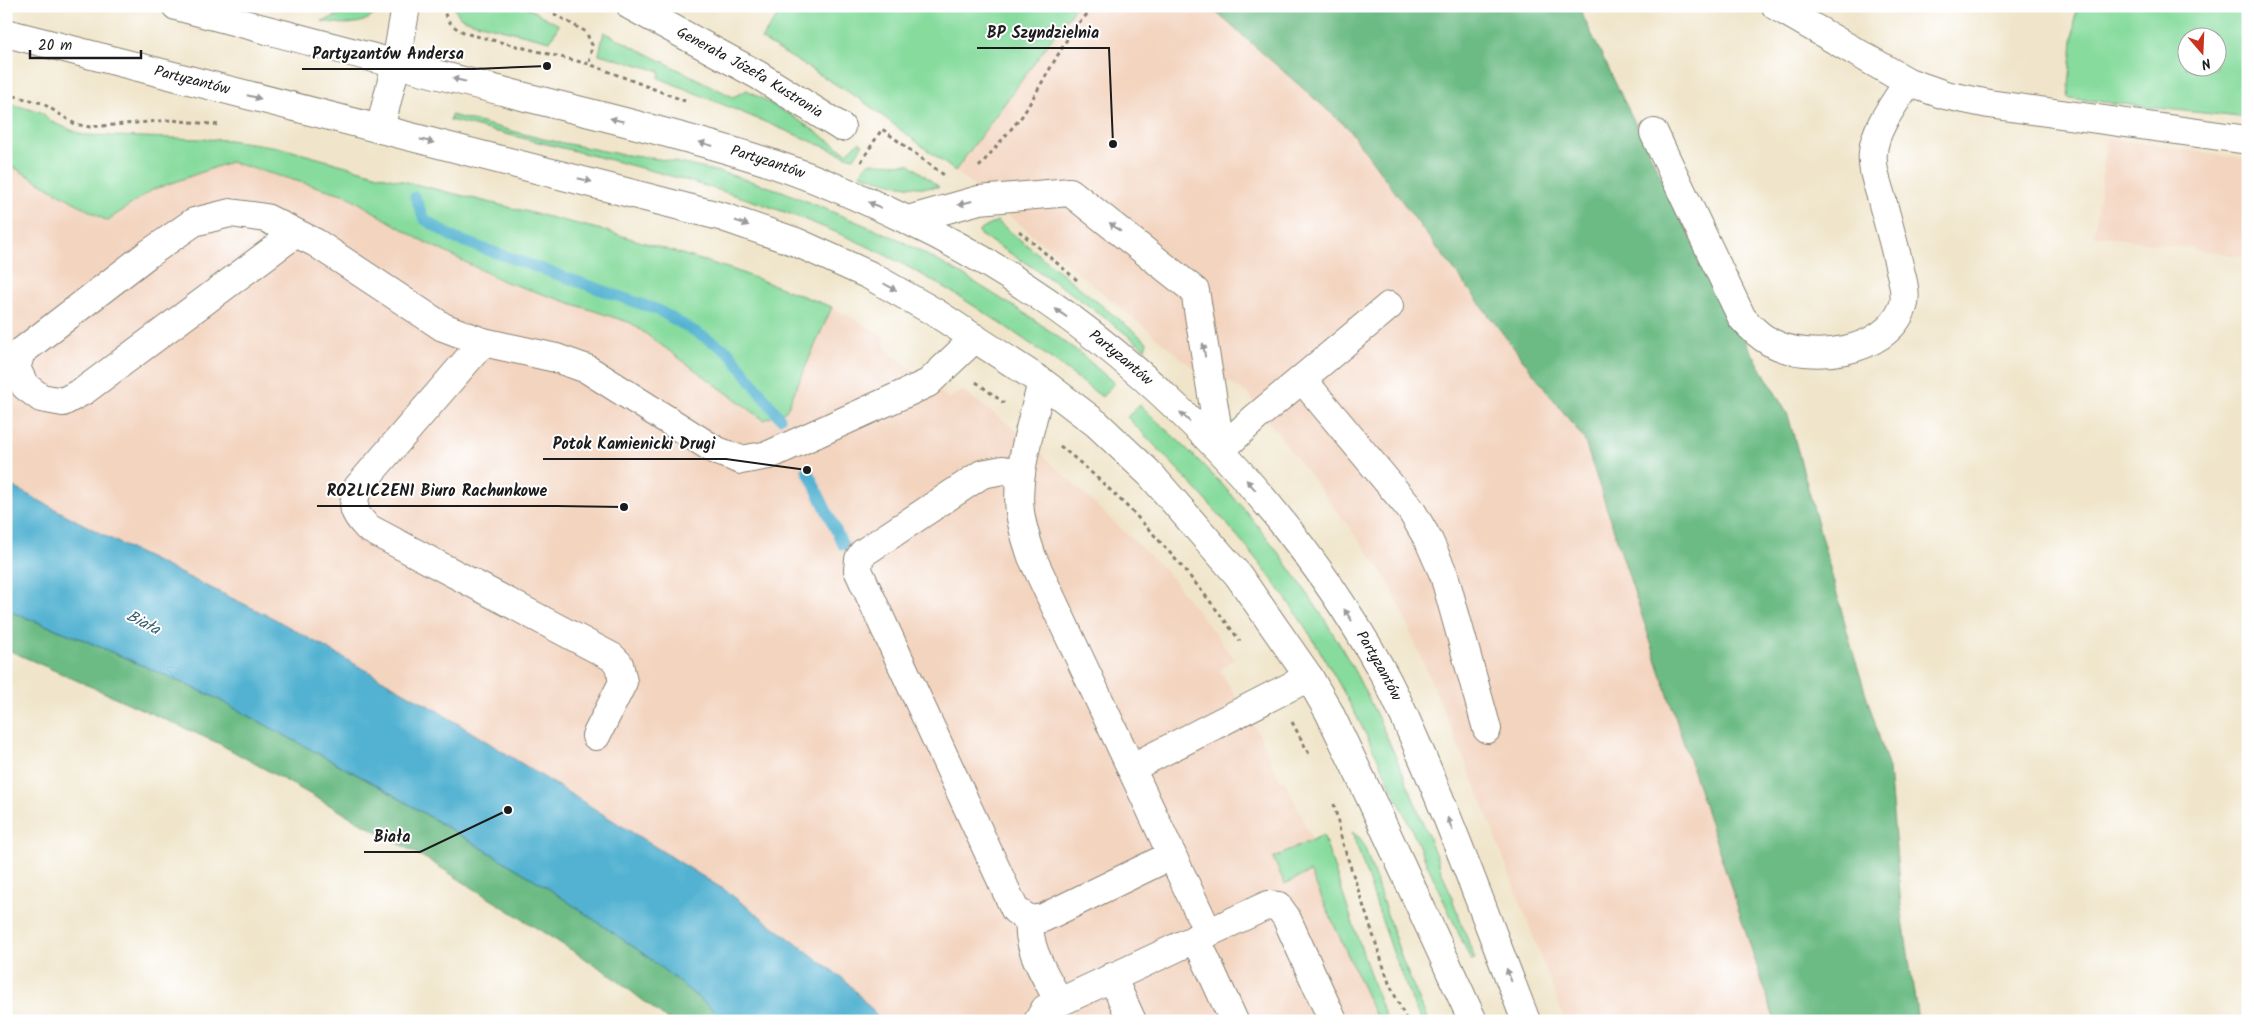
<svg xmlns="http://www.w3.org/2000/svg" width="2254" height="1027" viewBox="0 0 2254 1027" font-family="Kalam,sans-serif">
	<rect width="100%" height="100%" fill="#fff"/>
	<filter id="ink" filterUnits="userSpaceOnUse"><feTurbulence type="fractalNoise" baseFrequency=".02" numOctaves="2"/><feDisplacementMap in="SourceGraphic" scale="10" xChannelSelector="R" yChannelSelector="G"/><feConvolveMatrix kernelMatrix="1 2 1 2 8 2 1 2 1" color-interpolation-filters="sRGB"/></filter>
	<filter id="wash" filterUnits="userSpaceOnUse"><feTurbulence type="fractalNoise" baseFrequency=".0096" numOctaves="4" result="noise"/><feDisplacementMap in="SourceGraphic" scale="20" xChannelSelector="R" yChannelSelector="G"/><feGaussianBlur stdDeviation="1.12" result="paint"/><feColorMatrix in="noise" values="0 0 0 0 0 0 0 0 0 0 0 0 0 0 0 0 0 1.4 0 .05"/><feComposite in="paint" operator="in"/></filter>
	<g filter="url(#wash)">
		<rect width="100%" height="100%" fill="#f0e5ca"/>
		<path fill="#f3d4bf" d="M 1076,6 L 1209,6 L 1348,128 L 1421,227 L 1584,440 L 1775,1021 L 1565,1021 L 1481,799 L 1393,591 L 1374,560 L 1247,393 L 1223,378 L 1192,367 L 955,171 Z
			M 2107,138 L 2248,159 L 2248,257 L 2094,235 Z
			M 230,162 L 346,195 L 417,238 L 502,281 L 631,323 L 764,420 L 786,411 L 832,307 L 880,333 L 884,340 L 885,349 L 948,398 L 963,391 L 1014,428 L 1165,570 L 1235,659 L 1220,670 L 1260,736 L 1280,781 L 1284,779 L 1312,839 L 1323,835 L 1379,1001 L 1388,1021 L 882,1021 L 845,980 L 726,891 L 436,710 L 273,618 L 132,550 L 6,483 L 6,163 L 107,221 L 152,190 Z"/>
		<path fill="#86db9d" stroke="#517c5c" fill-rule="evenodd" d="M 361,6 L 381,6 C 367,28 344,25 322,21 L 350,12 Z
			M 453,6 L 524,6 L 559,25 L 550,41 L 472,22 L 460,17 Z
			M 785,6 L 1076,6 L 955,171 L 860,99 L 761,39 Z
			M 2076,6 L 2248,6 L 2248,118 L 2068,98 ZM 2186,38 L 2216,38 L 2216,68 L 2186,68 Z
			M 604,32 L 733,97 L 747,90 L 794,117 L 847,153 L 859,142 L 863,144 L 854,158 L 849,157 L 659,78 L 660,71 L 599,54 Z
			M 6,103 L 41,112 L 52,122 L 83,135 L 229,140 L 278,147 L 386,177 L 606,231 L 734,270 L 832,307 L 786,411 L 764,420 L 631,323 L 503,281 L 417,238 L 346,195 L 230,162 L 152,190 L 107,221 L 6,163 Z
			M 451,115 L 543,139 L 619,154 L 666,160 L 728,174 L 782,191 L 898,239 L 963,275 L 1032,318 L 1080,353 L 1114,383 L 1102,397 C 1022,335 928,270 833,231 C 712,180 578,153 450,120 Z
			M 868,163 L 910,164 L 939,187 C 908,189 889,183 860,174 Z
			M 997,221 L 1147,342 L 1145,349 C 1092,306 1038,269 980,235 L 979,231 Z
			M 1140,405 C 1163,427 1187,448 1209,471 C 1251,513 1288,564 1321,614 C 1389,720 1430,842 1475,959 L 1471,960 C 1421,853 1376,742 1314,641 C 1263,558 1195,486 1127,417 Z
			M 1352,832 L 1360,838 L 1365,848 L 1402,959 L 1428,1021 L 1421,1021 C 1393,960 1374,895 1352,832 Z
			M 1323,835 L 1379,1001 L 1388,1021 L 1378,1021 L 1310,872 L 1285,884 L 1273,858 Z"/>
		<path fill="#6cbb84" stroke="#446c50" d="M 1209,6 L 1578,6 L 1718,294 L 1788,415 L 1852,649 L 1889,769 L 1901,906 L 1918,1021 L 1775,1021 L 1584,439 L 1421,227 L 1348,128 Z
			M 6,610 L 84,640 L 212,696 L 380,787 L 545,886 L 644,954 L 727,1021 L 669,1021 L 608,973 L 430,861 L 218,743 L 6,649 Z"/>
		<path fill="#52b2d1" stroke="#376776" d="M 6,483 L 132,550 L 273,618 L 436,710 L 726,891 L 845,980 L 882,1021 L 727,1021 L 644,954 L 545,886 L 380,787 L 212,696 L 84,640 L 6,610 Z"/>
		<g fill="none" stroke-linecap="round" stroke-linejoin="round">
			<path stroke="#52b2d1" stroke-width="11" d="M 415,197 L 424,219 L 454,238 L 658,310 L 728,351 L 780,418
				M 807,470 L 843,545"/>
		</g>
	</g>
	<g filter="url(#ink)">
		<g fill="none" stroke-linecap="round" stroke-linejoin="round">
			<defs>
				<g id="minor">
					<path id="s1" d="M 631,6 L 758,75 L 841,127"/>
					<path d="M 1776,6 L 1908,82 L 1945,95 L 1989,104 L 2248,140"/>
					<path d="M 380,129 L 396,64 L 406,6"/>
					<path d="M 1654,133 L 1742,318 C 1751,328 1759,336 1770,342 C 1809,363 1886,354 1903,307 C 1907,296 1903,281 1900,270 C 1895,247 1889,226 1883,204 C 1879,187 1871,170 1873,152 C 1875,127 1896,102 1908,82"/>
					<path d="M 908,220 L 979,200 L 1070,192 L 1195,291 L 1221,450"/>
					<path d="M 296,233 L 85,390 L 63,402 L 41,398 L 25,386 L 16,368 L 21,352 L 148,254 L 194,222 L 230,213 L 266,218 L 316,243 L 443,327 L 483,342 L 556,358 L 587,369 L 715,450 L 741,460 L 769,455 L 928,383 L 975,338"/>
					<path d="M 483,342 L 358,487 C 351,507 353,513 368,528 L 612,657 L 619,664 L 623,682 L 596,736"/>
					<path d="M 1302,379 L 1411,510 L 1429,541 L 1444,575 L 1487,729"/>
					<path d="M 1042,382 C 1033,420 1015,474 1020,512 C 1022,528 1027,542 1032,557 L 1208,932"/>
					<path d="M 1221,450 L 1255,418 L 1389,306"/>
					<path d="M 1021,473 L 1003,470 L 982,474 L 863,553 L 859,559 L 858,570 L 1015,910 L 1030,920 L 1043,918 L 1172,855"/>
					<path d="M 1131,768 L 1309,677"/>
					<path d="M 1030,920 C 1026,949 1047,977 1059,1002"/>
					<path d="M 1196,938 L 1234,1021"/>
					<path d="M 1112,977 L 1132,1021"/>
					<path d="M 1038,1021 L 1045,1009 L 1268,905 L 1278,906 L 1286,917 L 1333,1021"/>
				</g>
				<g id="major">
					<path id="s2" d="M 176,6 C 287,35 398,65 510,93 C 592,114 675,133 755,158 C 807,174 858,196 907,220 C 1103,313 1275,480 1381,669 C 1397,697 1410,729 1423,759 C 1460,845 1492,934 1526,1021"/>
					<path id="s3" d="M 6,33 L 723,217 L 796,242 L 869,275 L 936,313 L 1042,382 L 1097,424 L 1150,474 L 1238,575 L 1309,677 L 1329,712 L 1369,795 L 1473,1021"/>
				</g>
			</defs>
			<use href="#minor" stroke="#868073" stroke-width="30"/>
			<use href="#major" stroke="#868073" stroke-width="30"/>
			<path stroke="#868073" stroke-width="3" stroke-dasharray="4 4" stroke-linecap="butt" d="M 442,6 C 447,22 453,28 468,34 L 589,64 L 685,101
				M 540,6 L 586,32 L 592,45 L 589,64
				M 331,11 L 347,6
				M 6,94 L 42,103 L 75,124 L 90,127 L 171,120 L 220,125
				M 861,162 L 882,129 L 944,175
				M 979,167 L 1023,115 L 1073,29 L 1095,6
				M 1019,231 L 1077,280
				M 976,382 L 1004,403
				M 1060,446 C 1130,502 1187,569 1240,641
				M 1292,722 L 1309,754
				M 1334,804 L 1342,841 L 1389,983 L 1407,1021"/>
			<use href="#minor" stroke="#fff" stroke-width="28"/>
			<use href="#major" stroke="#fff" stroke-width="28"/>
		</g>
		<defs><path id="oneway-solid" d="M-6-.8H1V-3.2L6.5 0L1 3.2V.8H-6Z" transform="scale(1.25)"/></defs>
		<g fill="#999">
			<use href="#oneway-solid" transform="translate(459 80) rotate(-166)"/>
			<use href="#oneway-solid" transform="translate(254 97) rotate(14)"/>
			<use href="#oneway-solid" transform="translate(617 120) rotate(-166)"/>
			<use href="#oneway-solid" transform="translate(427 141) rotate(14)"/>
			<use href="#oneway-solid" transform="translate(706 144) rotate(-164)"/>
			<use href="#oneway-solid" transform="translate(585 180) rotate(14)"/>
			<use href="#oneway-solid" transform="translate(965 203) rotate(165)"/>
			<use href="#oneway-solid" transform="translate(875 205) rotate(-156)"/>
			<use href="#oneway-solid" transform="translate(742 223) rotate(19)"/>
			<use href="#oneway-solid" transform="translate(1115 227) rotate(-142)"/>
			<use href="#oneway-solid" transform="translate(890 287) rotate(30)"/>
			<use href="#oneway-solid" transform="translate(1061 313) rotate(-144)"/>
			<use href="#oneway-solid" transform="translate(1204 350) rotate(-99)"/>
			<use href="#oneway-solid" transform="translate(1185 417) rotate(-136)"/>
			<use href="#oneway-solid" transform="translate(1251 485) rotate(-132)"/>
			<use href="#oneway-solid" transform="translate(1348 615) rotate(-123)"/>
			<use href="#oneway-solid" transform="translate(1450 824) rotate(-111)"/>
			<use href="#oneway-solid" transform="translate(1509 975) rotate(-111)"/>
		</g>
	</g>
	<g text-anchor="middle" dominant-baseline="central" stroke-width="4" stroke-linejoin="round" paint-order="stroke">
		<g font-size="15" fill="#1c1c1c" stroke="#fff">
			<text stroke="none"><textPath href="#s1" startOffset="136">Generała Józefa Kustronia</textPath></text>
			<text stroke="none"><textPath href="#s3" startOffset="192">Partyzantów</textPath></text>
			<text stroke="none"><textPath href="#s2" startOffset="612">Partyzantów</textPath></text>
			<text stroke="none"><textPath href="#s2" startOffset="1018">Partyzantów</textPath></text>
			<text stroke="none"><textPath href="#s2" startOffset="1422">Partyzantów</textPath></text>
		</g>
		<g font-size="16" font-style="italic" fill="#34606d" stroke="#fff">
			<text transform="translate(143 623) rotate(27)">Biała</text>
		</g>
	</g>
	<path fill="none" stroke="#1c1c1c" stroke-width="2" d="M1113 144L1109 48H977M547 66L474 69H302M807 470L726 459H543M624 507L557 506H317M508 810L420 852H364"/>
	<g fill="#1c1c1c" stroke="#fff" stroke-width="2">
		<circle cx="1113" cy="144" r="5"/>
		<circle cx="547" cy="66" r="5"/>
		<circle cx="807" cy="470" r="5"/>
		<circle cx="624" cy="507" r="5"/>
		<circle cx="508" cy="810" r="5"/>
	</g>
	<g font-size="16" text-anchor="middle" font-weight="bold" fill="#1c1c1c" stroke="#fff" stroke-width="4" stroke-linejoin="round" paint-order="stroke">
		<text x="1043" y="38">BP Szyndzielnia</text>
		<text x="388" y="59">Partyzantów Andersa</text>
		<text x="634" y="449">Potok Kamienicki Drugi</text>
		<text x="437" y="496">ROZLICZENI Biuro Rachunkowe</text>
		<text x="392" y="842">Biała</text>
	</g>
	<rect width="2254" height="1027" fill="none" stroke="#fff" stroke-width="25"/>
	<g transform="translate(2202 52) rotate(161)"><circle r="24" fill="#ffffff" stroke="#a4a4a4"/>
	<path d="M0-4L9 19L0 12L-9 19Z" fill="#c8321e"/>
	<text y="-8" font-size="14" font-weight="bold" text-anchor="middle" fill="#1c1c1c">N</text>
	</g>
	<path d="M30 50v8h111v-8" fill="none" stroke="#1c1c1c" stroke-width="2.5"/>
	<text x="38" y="50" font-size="15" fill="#1c1c1c" stroke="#ffffff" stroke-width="4" paint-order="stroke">20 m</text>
</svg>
